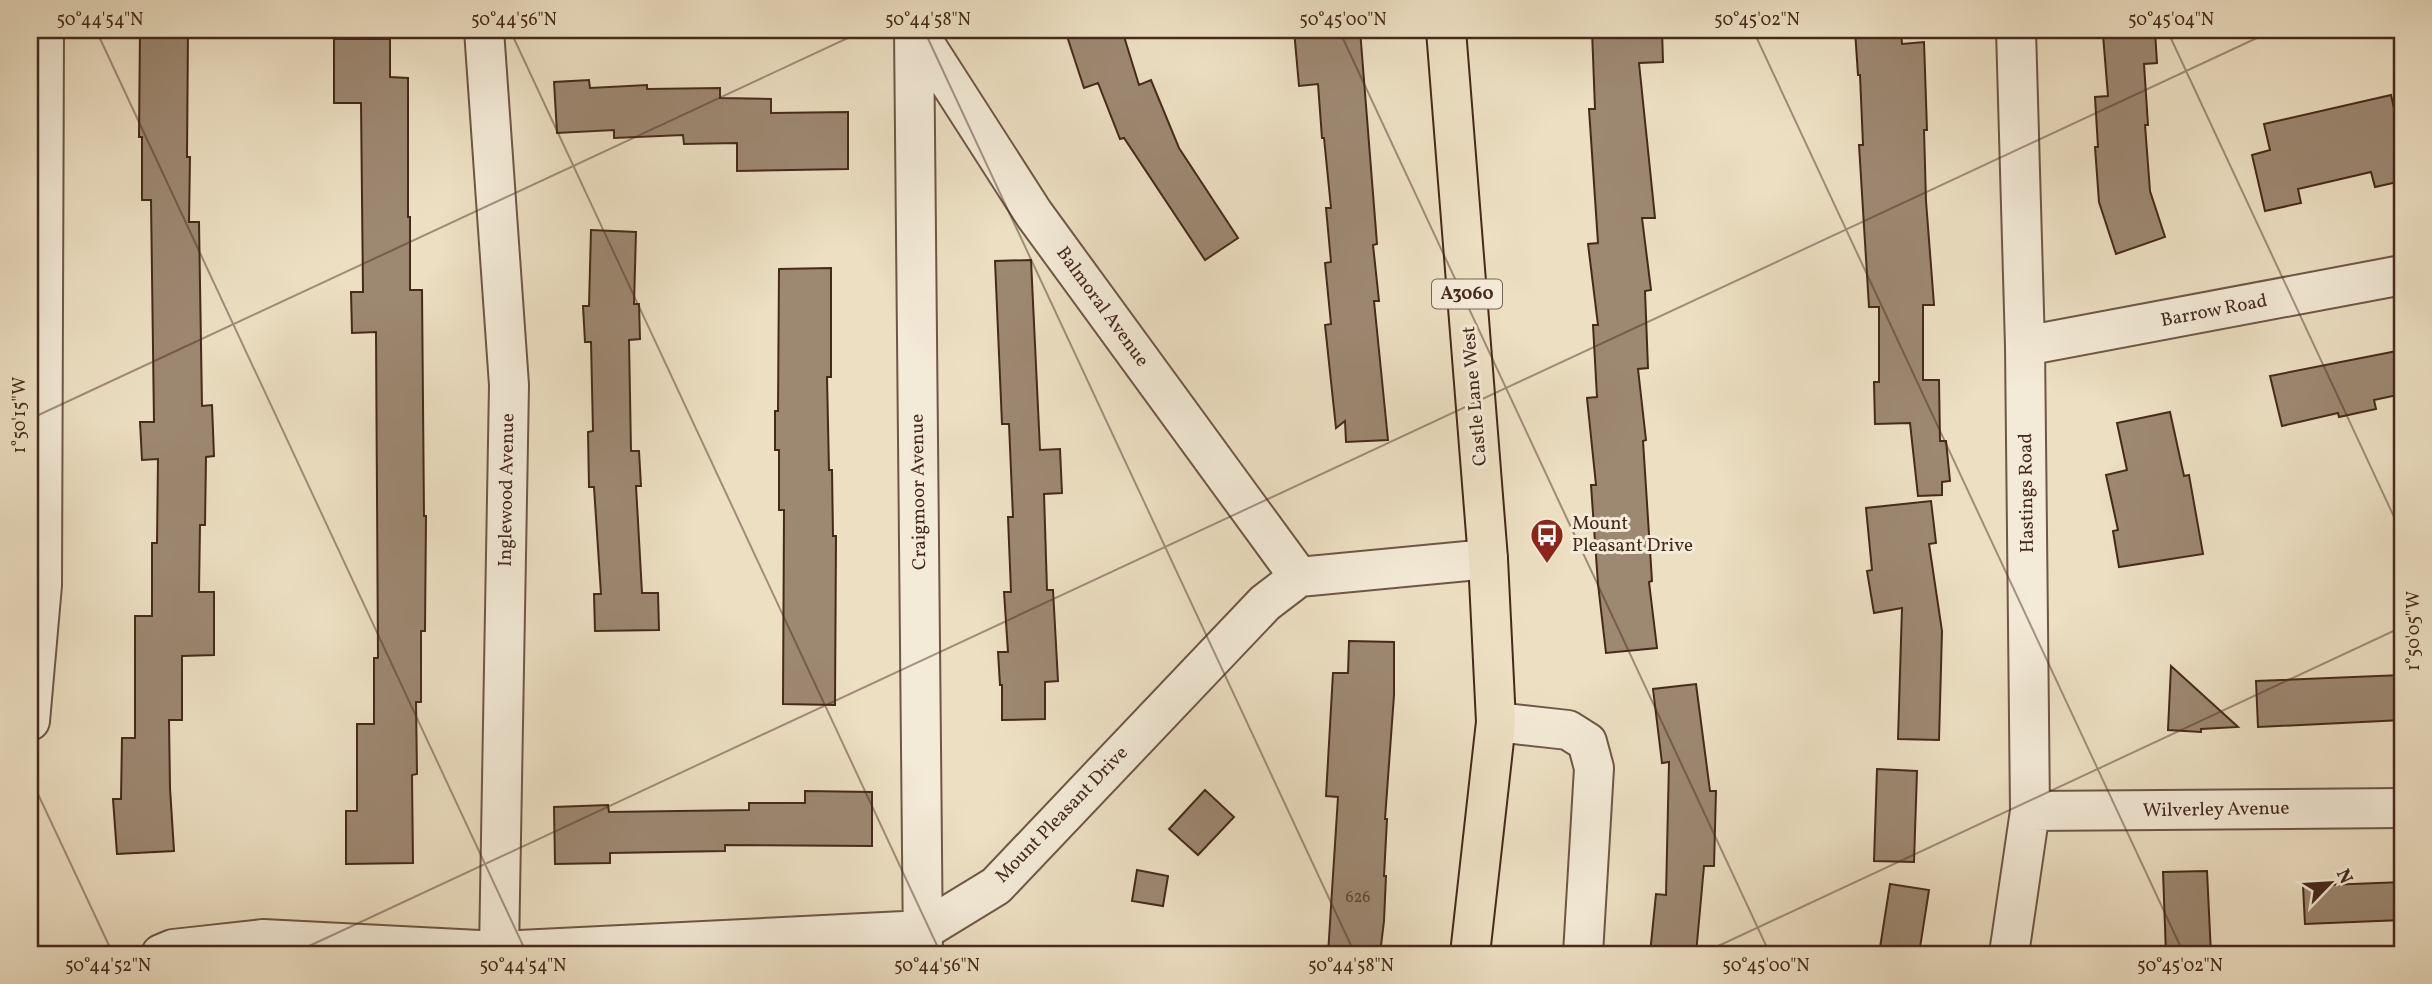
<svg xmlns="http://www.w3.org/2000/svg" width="2432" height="984" viewBox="0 0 2432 984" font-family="Vollkorn,serif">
	<rect width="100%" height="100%" fill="#ecdfc2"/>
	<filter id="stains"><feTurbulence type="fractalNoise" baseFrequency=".00286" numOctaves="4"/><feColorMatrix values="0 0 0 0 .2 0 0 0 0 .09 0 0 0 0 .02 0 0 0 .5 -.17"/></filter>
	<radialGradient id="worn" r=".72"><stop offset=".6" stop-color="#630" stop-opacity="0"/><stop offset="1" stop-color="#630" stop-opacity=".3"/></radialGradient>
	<path fill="#9d8872" stroke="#47291c" stroke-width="2" d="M 140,30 L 188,30 L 187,157 L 190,157 L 189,222 L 199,222 L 202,406 L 212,405 L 214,456 L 206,457 L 205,525 L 200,525 L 199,592 L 214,592 L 214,655 L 182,656 L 182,720 L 169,720 L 170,788 L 174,851 L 117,854 L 113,799 L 121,799 L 122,738 L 135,738 L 135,616 L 152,616 L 152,543 L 157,543 L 158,459 L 142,460 L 140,422 L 154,422 L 151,200 L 142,200 L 142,137 L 139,137 Z
		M 1065,30 L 1122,30 L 1139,85 L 1151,80 L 1179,148 L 1238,238 L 1205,260 L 1124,138 L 1120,139 L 1098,83 L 1084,88 Z
		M 1294,30 L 1360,30 L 1377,244 L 1373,245 L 1379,301 L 1374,301 L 1388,440 L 1346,442 L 1345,421 L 1336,428 L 1325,325 L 1331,324 L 1325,263 L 1331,262 L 1326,208 L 1331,208 L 1324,138 L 1322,138 L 1318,84 L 1299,86 Z
		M 1592,30 L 1662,30 L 1663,62 L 1639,63 L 1655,218 L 1642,218 L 1651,290 L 1645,291 L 1648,368 L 1638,369 L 1646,440 L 1643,441 L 1652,581 L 1649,582 L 1657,648 L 1606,653 L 1598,584 L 1591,485 L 1596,485 L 1587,398 L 1597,397 L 1593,325 L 1598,325 L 1588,244 L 1598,243 L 1589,109 L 1595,109 Z
		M 1855,30 L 1901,30 L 1902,44 L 1924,42 L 1927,130 L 1924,130 L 1926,201 L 1934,305 L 1923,305 L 1923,380 L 1939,380 L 1940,441 L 1946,441 L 1950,481 L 1942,482 L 1942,495 L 1918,496 L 1910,423 L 1875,424 L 1874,382 L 1879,382 L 1879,307 L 1869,307 L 1859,145 L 1863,145 L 1860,75 L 1858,75 Z
		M 2155,31 L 2157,63 L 2144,64 L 2148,125 L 2145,125 L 2150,191 L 2165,237 L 2116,254 L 2099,202 L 2095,147 L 2098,147 L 2095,97 L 2108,96 L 2103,35 Z
		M 334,39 L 390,39 L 390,77 L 408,78 L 408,217 L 410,217 L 410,290 L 422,290 L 424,516 L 426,516 L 425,631 L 421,631 L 421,702 L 416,702 L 417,774 L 412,775 L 413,863 L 346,864 L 346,811 L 357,811 L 357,724 L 374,724 L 374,658 L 378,658 L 376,332 L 352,333 L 351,292 L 363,292 L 361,103 L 334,103 Z
		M 589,80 L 590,88 L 647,85 L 647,89 L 720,88 L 720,98 L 771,99 L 771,113 L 848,112 L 848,169 L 737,171 L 737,143 L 684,144 L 683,135 L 614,138 L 614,130 L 557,133 L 554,82 Z
		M 2391,95 L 2402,143 L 2402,181 L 2375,187 L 2371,172 L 2298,189 L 2301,203 L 2265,211 L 2252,155 L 2270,150 L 2264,124 Z
		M 591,230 L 636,232 L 634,304 L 639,304 L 640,339 L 629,340 L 631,451 L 639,451 L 641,486 L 636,486 L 642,593 L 658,593 L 659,630 L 595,631 L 594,594 L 601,594 L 594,487 L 589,487 L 588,432 L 593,431 L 591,342 L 585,342 L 583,306 L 589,306 Z
		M 1031,260 L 1040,450 L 1060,449 L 1062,493 L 1044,494 L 1047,590 L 1053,590 L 1058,681 L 1045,682 L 1045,719 L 1002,720 L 1002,685 L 1000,685 L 998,652 L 1008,652 L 1004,592 L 1011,592 L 1008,517 L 1013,517 L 1009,424 L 1002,424 L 995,261 Z
		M 831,268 L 831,377 L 827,377 L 829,470 L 832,470 L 833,536 L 836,536 L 835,705 L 783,704 L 784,510 L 779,510 L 779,450 L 775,450 L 775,411 L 778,411 L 779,269 Z
		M 2402,350 L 2402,394 L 2374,400 L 2376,409 L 2339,417 L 2338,413 L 2282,426 L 2270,376 Z
		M 2170,412 L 2184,476 L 2189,475 L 2203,554 L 2119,567 L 2113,531 L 2118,530 L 2106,475 L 2127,470 L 2117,423 Z
		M 1931,501 L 1936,543 L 1929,544 L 1942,631 L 1939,740 L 1898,739 L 1902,608 L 1874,613 L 1867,571 L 1872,570 L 1866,508 Z
		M 1349,641 L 1394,642 L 1394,695 L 1385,819 L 1387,819 L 1384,876 L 1386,876 L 1384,921 L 1380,954 L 1328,954 L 1338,797 L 1326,796 L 1333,673 L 1348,673 Z
		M 2171,666 L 2238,727 L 2201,729 L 2201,732 L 2168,730 Z
		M 2402,675 L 2402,720 L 2258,727 L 2256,681 Z
		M 1696,684 L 1710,791 L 1716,791 L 1714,866 L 1704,866 L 1696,954 L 1650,954 L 1656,894 L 1666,895 L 1669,762 L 1662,763 L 1653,689 Z
		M 1877,769 L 1917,771 L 1914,862 L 1874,861 Z
		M 1205,790 L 1234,817 L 1198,855 L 1169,829 Z
		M 805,791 L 872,792 L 872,846 L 725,845 L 725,851 L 610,853 L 610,863 L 555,864 L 554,807 L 608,805 L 609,812 L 749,810 L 749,803 L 805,803 Z
		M 1137,870 L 1168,876 L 1163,906 L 1132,901 Z
		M 2207,871 L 2211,954 L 2166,954 L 2163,872 Z
		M 2402,882 L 2402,920 L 2305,924 L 2303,886 Z
		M 1890,884 L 1929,890 L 1919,954 L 1879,954 Z"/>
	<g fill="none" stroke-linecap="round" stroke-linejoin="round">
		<defs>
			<path id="street" d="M 484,30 L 509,385 L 499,951
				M 914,30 L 923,952
				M 916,30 L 1034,214 L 1299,577
				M 2025,346 L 2402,275
				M 30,721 L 42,585 L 44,30
				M 1496,722 L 1568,730 L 1587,742 L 1594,768 L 1583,954
				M 2030,811 L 2402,808
				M 161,954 L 173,949 L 263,939 L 499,951 L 924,930 L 996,886 L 1265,603 L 1299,577 L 1488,559
				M 2009,954 L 2030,811 L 2025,346 L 2016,30"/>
			<path id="primary" d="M 1446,30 L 1488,559 L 1496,722 L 1470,954"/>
		</defs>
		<use href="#street" stroke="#705646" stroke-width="42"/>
		<use href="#primary" stroke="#47291c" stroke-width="42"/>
		<use href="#street" stroke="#f3ead7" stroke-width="38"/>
		<use href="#primary" stroke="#ecdfc2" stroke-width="38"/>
	</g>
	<path fill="none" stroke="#47291c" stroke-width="2" stroke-opacity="0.45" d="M 96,30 L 527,954M 510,30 L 941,954M 924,30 L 1355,954M 1339,30 L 1770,954M 1753,30 L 2184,954M 2167,30 L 2402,534M 30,419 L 865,30M 30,777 L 113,954M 292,954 L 2274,30M 1701,954 L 2402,627"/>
	<defs>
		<symbol id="bus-pin" viewBox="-11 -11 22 30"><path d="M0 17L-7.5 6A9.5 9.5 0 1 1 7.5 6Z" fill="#8f2418" stroke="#f3ead7"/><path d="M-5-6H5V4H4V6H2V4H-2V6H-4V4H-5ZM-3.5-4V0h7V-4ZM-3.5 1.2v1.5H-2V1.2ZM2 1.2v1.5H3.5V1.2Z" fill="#fff"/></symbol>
	</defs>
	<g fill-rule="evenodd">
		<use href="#bus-pin" x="1528" y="516" width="38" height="52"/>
	</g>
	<g text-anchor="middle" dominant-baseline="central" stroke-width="6" stroke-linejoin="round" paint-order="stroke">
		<g font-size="16" fill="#5c4132">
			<text x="1358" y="898">626</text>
		</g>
		<rect fill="#f3ead7" stroke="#7b6354" stroke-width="2" x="1432" y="279.5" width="70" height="29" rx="5"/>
		<g font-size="18" font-weight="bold" fill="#47291c">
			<text x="1467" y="294">A3060</text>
		</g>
		<g font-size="19" fill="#47291c" stroke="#f3ead7">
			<text transform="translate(1102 307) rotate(54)">Balmoral Avenue</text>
			<text transform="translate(2214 311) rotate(-11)">Barrow Road</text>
			<text transform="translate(1475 396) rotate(-95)">Castle Lane West</text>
			<text transform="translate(507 490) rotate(-89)">Inglewood Avenue</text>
			<text transform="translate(919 492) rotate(-91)">Craigmoor Avenue</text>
			<text transform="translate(2027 493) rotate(-91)">Hastings Road</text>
			<text transform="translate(2216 810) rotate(-1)">Wilverley Avenue</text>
			<text transform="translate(1062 815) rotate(-46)">Mount Pleasant Drive</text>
		</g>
		<g font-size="19" fill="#47291c" stroke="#f3ead7" text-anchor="start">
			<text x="1572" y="524">Mount<tspan x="1572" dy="22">Pleasant Drive</tspan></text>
		</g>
	</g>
	<rect width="2432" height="984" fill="none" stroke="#ecdfc2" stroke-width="77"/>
	<g transform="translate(2330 883) rotate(65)" stroke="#f3ead7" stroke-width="5" paint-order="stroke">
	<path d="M0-5L12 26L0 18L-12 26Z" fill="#47291c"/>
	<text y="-10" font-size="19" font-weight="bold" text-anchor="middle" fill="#47291c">N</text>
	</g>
	<rect x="38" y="38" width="2356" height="908" fill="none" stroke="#47291c" stroke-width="2.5"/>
	<g font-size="18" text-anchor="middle" fill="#47291c">
		<text x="100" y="25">50°44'54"N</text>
		<text x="514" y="25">50°44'56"N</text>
		<text x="928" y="25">50°44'58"N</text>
		<text x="1343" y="25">50°45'00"N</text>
		<text x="1757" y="25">50°45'02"N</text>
		<text x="2171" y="25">50°45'04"N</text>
		<text transform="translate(19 415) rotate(-90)" y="6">1°50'15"W</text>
		<text transform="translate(2413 631) rotate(-90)" y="6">1°50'05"W</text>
		<text x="108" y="971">50°44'52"N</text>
		<text x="523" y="971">50°44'54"N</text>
		<text x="937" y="971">50°44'56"N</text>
		<text x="1351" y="971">50°44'58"N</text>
		<text x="1766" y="971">50°45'00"N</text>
		<text x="2180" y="971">50°45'02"N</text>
	</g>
	<rect width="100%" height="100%" filter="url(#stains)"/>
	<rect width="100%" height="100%" fill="url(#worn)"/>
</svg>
